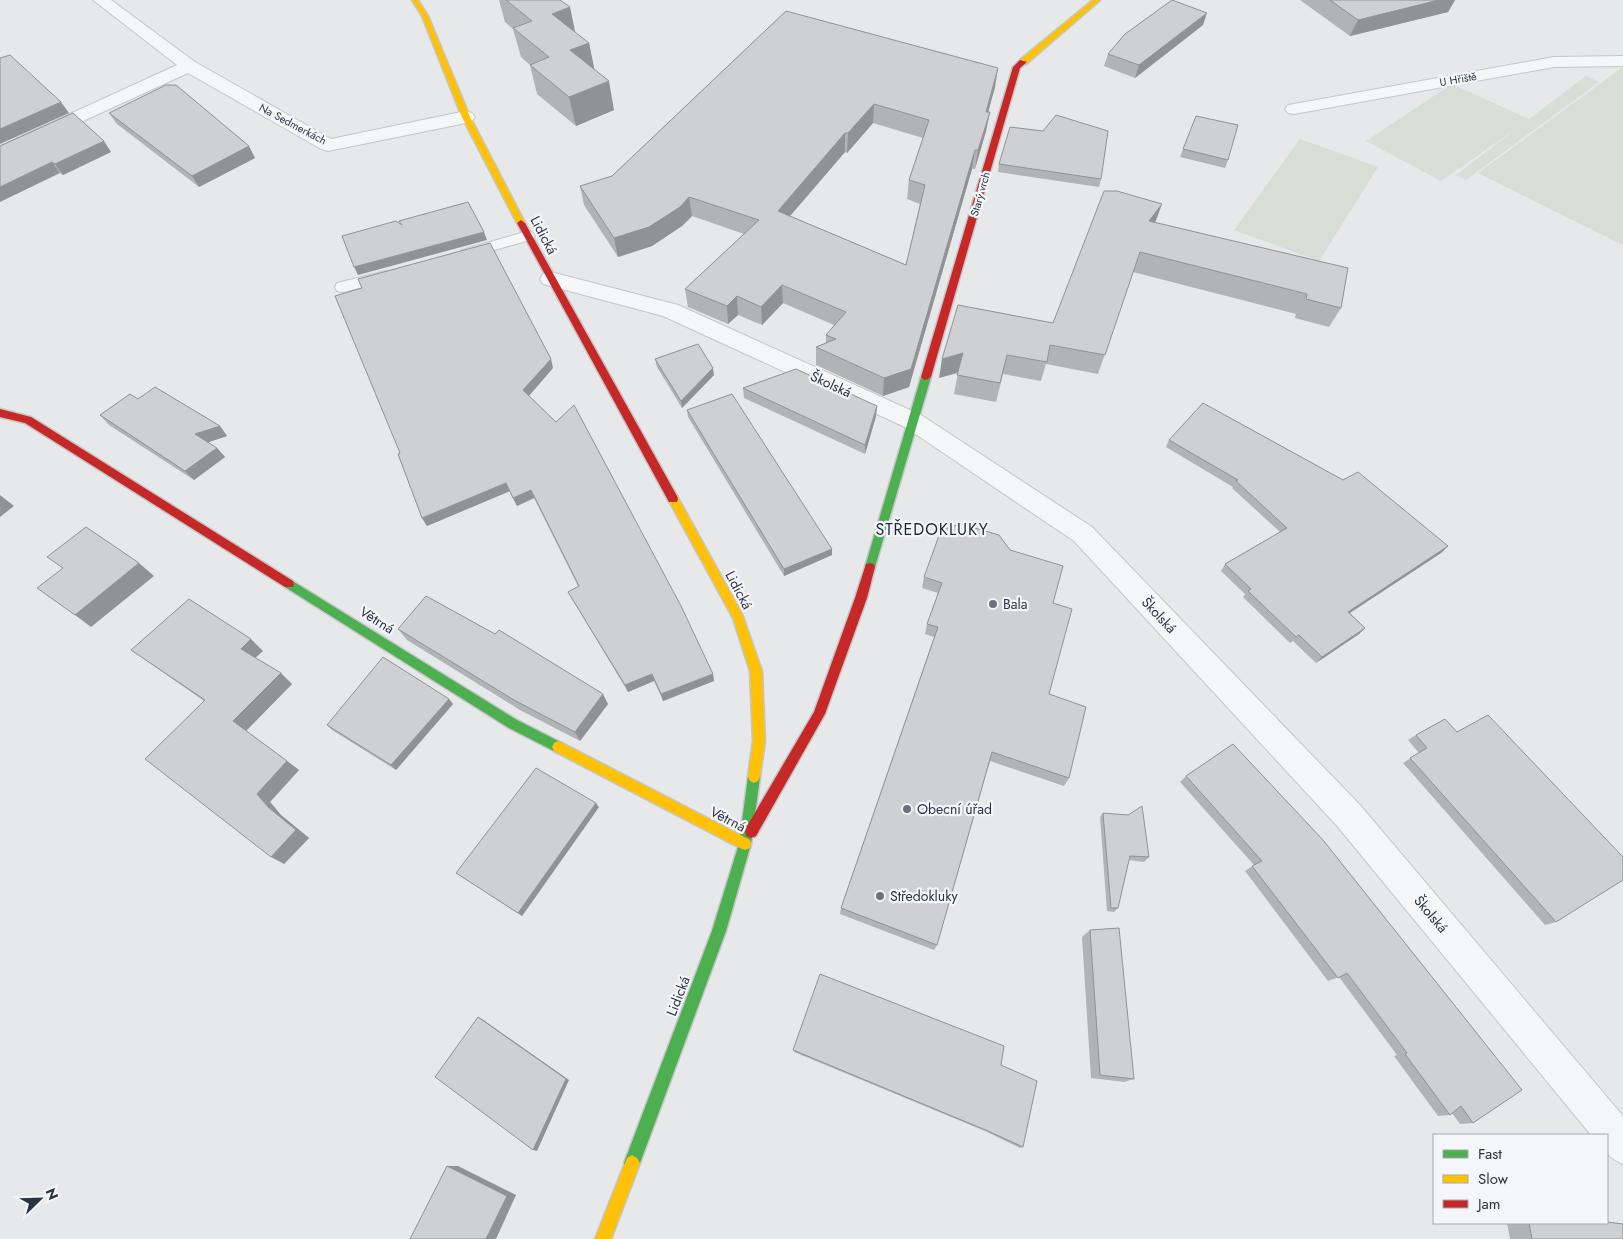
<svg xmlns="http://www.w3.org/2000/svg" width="1623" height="1239" viewBox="0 0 1623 1239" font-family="Jost,sans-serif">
	<rect width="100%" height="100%" fill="#e6e8ea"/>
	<path fill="#d6ded6" d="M 1623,67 L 1623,245 L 1478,173 Z
		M 1586,76 L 1599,82 L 1466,180 L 1456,175 L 1517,128 L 1441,181 L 1366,141 L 1452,84 L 1529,119 Z
		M 1300,139 L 1378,167 L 1319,261 L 1234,230 Z"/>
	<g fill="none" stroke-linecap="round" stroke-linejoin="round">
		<defs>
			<path id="lane" d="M 528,231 L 533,233 L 535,236 L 533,239 L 467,258 L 462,256 L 459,253 L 462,250 Z
				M 386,271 L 391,272 L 394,276 L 391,280 L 343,292 L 337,291 L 335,287 L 337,283 Z"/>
			<path id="street" d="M 93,0 L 111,0 L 195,62 L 331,139 L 466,111 L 472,113 L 475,117 L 472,121 L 466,123 L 328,151 L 321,149 L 188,73 L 0,159 L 0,146 L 177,65 Z
				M 1623,56 L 1623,66 L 1554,67 L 1294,114 L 1288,113 L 1285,109 L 1288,105 L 1294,104 L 1554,57 Z
				M 551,272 L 678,305 L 921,415 L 1092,527 L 1360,805 L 1623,1116 L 1623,1164 C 1605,1156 1607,1154 1607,1135 L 1591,1135 L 1338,827 L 1074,541 L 905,427 L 663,316 L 543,284 L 540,279 L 543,274 Z"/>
			<path id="fast" d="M 926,374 L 931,377 L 875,567 L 874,570 L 866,570 L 865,567 L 921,377 Z
				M 289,579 L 517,720 L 562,743 L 564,747 L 562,751 L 558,753 L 554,751 L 509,728 L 285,587 L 284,584 L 285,581 Z
				M 754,771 L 758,773 L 760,777 L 751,844 L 726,931 L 640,1163 L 637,1168 L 632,1171 L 627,1168 L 624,1163 L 712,931 L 739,844 L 748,777 L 750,773 Z"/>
			<path id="slow" d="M 412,0 L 418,0 L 428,16 L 470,117 L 525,223 L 524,225 L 518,225 L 517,223 L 462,117 L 422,16 Z
				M 1093,0 L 1100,0 L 1026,64 L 1020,64 L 1020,60 Z
				M 673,495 L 677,496 L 742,614 L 762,671 L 765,741 L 760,777 L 758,781 L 754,783 L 750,781 L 748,777 L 753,741 L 750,671 L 733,618 L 668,499 Z
				M 558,741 L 750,840 L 751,844 L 750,848 L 745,850 L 740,848 L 554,751 L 552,747 L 554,743 Z
				M 632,1155 L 637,1158 L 640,1163 L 611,1239 L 595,1239 L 627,1158 Z"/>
			<path id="jam" d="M 1020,60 L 1027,62 L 1020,68 L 931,377 L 926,380 L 923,379 L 921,377 L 1013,67 Z
				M 521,220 L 525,223 L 677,496 L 678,499 L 677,502 L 669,502 L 517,223 Z
				M 0,409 L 31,417 L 293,581 L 294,584 L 293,587 L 285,587 L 25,423 L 0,417 Z
				M 870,563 L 874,564 L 875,567 L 867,598 L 825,714 L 756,836 L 751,838 L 746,836 L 745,832 L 746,828 L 814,712 L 855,598 L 865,567 L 866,564 Z"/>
		</defs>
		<use href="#lane" stroke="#c4c6c8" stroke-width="2"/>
		<use href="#street" stroke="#c4c6c8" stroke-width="2"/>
		<use href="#fast" stroke="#c4c6c8" stroke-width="3"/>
		<use href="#slow" stroke="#c4c6c8" stroke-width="3"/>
		<use href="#jam" stroke="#c4c6c8" stroke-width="3"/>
		<use href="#lane" fill="#f5f6f7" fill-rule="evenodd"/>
		<use href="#street" fill="#f5f6f7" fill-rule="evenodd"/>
		<use href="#fast" fill="#4caf50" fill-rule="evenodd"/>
		<use href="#slow" fill="#ffc107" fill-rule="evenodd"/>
		<use href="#jam" fill="#c62828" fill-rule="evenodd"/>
	</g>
	<path fill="#b1b3b5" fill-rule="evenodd" d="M 499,0 L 560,0 L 575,32 L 589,43 L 594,70 L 614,110 L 576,126 L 537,94 L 530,65 L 521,57 L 513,29 L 505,22 Z
		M 1300,0 L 1455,0 L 1448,12 L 1350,36 Z
		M 786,11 L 995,87 L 988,112 L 990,112 L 986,131 L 975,169 L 972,169 L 909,387 L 883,396 L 816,365 L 816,347 L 826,343 L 826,335 L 834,325 L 783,303 L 762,325 L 738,315 L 728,324 L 688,307 L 685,289 L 744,234 L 692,216 L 682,226 L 652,246 L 618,257 L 584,205 L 580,186 L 612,176 ZM 873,123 L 923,138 L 909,180 L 907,199 L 920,204 L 906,265 L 790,216 L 845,152 L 847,153 Z
		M 1203,25 L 1135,78 L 1104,66 L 1108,54 Z
		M 109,113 L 255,158 L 199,187 L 117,124 Z
		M 1196,116 L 1228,160 L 1225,168 L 1180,157 Z
		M 0,146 L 111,152 L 63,175 L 60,173 Z
		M 999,164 L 1101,179 L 1099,187 L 998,172 Z
		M 1155,223 L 1341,308 L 1329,327 L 1295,318 L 1296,314 L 1133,272 L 1098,374 L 1046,364 L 1041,381 L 1003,374 L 996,402 L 954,394 L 958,373 L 939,378 L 1053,323 Z
		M 655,359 L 714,375 L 682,408 L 657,367 Z
		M 553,368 L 529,396 L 713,674 L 714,681 L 663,701 L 654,681 L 628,692 L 572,599 L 568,592 L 578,586 L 534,498 L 517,506 L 510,491 L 427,526 L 422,518 L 398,454 Z
		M 743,388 L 877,406 L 876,416 L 865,454 L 744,398 Z
		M 138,399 L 220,426 L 227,436 L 208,442 L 217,448 L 225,457 L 194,480 L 109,425 L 100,415 Z
		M 687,410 L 832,549 L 832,555 L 784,576 L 688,417 Z
		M 1169,440 L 1448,546 L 1441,553 L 1350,613 L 1365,628 L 1359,634 L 1316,663 L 1293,641 L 1290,643 L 1243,597 L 1245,594 L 1221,571 L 1225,564 L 1280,532 L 1232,488 L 1233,487 L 1166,447 Z
		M 1010,550 L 1053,603 L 1049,694 L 1069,778 L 1064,786 L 990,761 L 937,945 L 934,950 L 840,914 L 841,908 L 934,637 L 925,634 L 927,624 L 938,593 L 922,588 L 924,577 Z
		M 398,629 L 608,704 L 580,741 L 520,710 L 407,640 Z
		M 131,650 L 263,651 L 255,658 L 292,684 L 246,731 L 299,770 L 270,802 L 281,815 L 309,838 L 284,864 L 204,701 Z
		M 449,699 L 453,704 L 396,770 L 332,730 L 327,725 Z
		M 1445,719 L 1556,922 L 1545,925 L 1403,763 L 1419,753 L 1408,740 L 1416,735 Z
		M 1233,744 L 1473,1123 L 1460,1124 L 1452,1113 L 1450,1115 L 1438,1116 L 1394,1056 L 1397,1055 L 1339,977 L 1328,981 L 1245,871 L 1254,865 L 1180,782 L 1186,776 Z
		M 599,807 L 522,916 L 461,876 L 456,873 Z
		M 1103,813 L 1149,857 L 1144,862 L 1129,860 L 1118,908 L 1114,912 L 1107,911 L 1100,817 Z
		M 1090,930 L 1134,1079 L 1124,1082 L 1091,1078 L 1082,937 Z
		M 793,1050 L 1001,1065 L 1023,1147 L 1020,1148 L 985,1131 L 794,1052 Z
		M 1507,1223 L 1607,1223 L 1623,1239 L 1510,1239 Z"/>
	<path fill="#909294" d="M 1439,0 L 1455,0 L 1448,12 L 1350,36 L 1358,20 Z
		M 570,7 L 576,36 L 552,14 Z
		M 1207,13 L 1203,25 L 1135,78 L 1139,65 Z
		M 589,43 L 595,72 L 570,50 Z
		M 998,68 L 995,87 L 983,131 L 986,112 Z
		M 609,81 L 614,110 L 576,126 L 569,97 Z
		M 61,102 L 69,113 L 0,144 L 0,129 Z
		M 874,104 L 873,123 L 847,153 L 848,133 Z
		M 990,112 L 986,131 L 975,169 L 978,150 Z
		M 845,133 L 845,152 L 778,230 L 778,211 Z
		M 104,141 L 111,152 L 63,175 L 55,164 Z
		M 249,146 L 255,158 L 199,187 L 192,176 Z
		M 975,150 L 972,169 L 909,387 L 883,396 L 884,378 Z
		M 52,162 L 60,173 L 0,202 L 0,187 Z
		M 689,197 L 692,216 L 682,226 L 652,246 L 618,257 L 614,238 Z
		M 1162,204 L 1155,223 L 1149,221 Z
		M 484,232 L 487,240 L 358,275 L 354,267 Z
		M 782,285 L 783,303 L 762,325 L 761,307 Z
		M 737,296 L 738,315 L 728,324 L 727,306 Z
		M 963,353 L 959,372 L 939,378 L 942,359 Z
		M 551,359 L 553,368 L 526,399 L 523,390 Z
		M 713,368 L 714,375 L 682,408 L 681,401 Z
		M 877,406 L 876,416 L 865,454 L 865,445 Z
		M 220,426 L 227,436 L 203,444 L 195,434 Z
		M 217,448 L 225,457 L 194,480 L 185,471 Z
		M 506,483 L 510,491 L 427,526 L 422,518 Z
		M 531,490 L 534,498 L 517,506 L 513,498 Z
		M 0,495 L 14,506 L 0,517 Z
		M 1448,546 L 1441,553 L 1342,618 L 1348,612 Z
		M 832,549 L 832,555 L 784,576 L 784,569 Z
		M 139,563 L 154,576 L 91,627 L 75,615 Z
		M 1365,628 L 1359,634 L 1316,663 L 1322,657 Z
		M 251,639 L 263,651 L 253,660 L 241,649 Z
		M 281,673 L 292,684 L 246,731 L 233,721 Z
		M 652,674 L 654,681 L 628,692 L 625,685 Z
		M 713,674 L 714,681 L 663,701 L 661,694 Z
		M 603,694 L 608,704 L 580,741 L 575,732 Z
		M 449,699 L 453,704 L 396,770 L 391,765 Z
		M 287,761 L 299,770 L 270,802 L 281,815 L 309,838 L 284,864 L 271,857 L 268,807 L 257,794 Z
		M 596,803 L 599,807 L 522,916 L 518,913 Z
		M 478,1017 L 482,1019 L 569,1080 L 537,1151 L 533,1150 Z
		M 447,1166 L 458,1166 L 516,1195 L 496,1239 L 486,1239 Z"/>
	<path fill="#ced0d3" stroke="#909294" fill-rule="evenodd" d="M 506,0 L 560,0 L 570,7 L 552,14 L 589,43 L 570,50 L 609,81 L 569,97 L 530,65 L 549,57 L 513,28 L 532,21 Z
		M 1172,0 L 1207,13 L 1139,65 L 1108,54 L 1125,34 Z
		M 1330,0 L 1439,0 L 1358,20 Z
		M 786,11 L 998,68 L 986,112 L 990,112 L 978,150 L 975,150 L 911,369 L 884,378 L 816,347 L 836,339 L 826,335 L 846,312 L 782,285 L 761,307 L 737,296 L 727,306 L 685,289 L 759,220 L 689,197 L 680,207 L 649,227 L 614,238 L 580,186 L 612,176 ZM 874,104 L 929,120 L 909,180 L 925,185 L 906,265 L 778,211 L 845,133 L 848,133 Z
		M 10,55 L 61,102 L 0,129 L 0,58 Z
		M 166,85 L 176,85 L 249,146 L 192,176 L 109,113 Z
		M 73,113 L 104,141 L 55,164 L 52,162 L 0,187 L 0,146 Z
		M 1056,115 L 1108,131 L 1101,179 L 999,164 L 1010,127 L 1043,131 Z
		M 1196,116 L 1238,125 L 1228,160 L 1183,149 Z
		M 1104,191 L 1117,191 L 1162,204 L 1149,221 L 1348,268 L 1341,308 L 1306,299 L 1307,294 L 1140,252 L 1105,355 L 1050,345 L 1047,362 L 1007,355 L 1000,383 L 957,375 L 963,353 L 942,359 L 958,305 L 1053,323 Z
		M 468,202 L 484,232 L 354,267 L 342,236 L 396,221 L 402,225 L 399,221 Z
		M 490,243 L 551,359 L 523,390 L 556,422 L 574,405 L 681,606 L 713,674 L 661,694 L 652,674 L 625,685 L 568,592 L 579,586 L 531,490 L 513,498 L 506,483 L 422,518 L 398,454 L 400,453 L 335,296 L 362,288 L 358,279 Z
		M 698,344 L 713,368 L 681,401 L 655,359 Z
		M 796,369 L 877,406 L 865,445 L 743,388 Z
		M 155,387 L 220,426 L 195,434 L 217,448 L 185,471 L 100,415 L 130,394 L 138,399 Z
		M 732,394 L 832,549 L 784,569 L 687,410 Z
		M 1203,403 L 1343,480 L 1358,472 L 1448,546 L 1348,612 L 1365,628 L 1322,657 L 1299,635 L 1296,637 L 1248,591 L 1251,589 L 1225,564 L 1287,528 L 1236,481 L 1238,480 L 1169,440 Z
		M 961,524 L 999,535 L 1010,550 L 1063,566 L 1053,603 L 1072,609 L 1049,694 L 1086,707 L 1069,778 L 992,752 L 937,945 L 841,908 L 938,627 L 927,624 L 942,583 L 924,577 L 941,530 Z
		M 86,527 L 139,563 L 75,615 L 37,588 L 63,568 L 47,557 Z
		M 426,596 L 495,634 L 499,630 L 603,694 L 575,732 L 514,700 L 398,629 Z
		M 189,599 L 251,639 L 241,649 L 281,673 L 233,721 L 287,761 L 257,794 L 268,807 L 296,830 L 271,857 L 145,759 L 205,700 L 131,650 Z
		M 383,657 L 449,699 L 391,765 L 327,725 Z
		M 1488,715 L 1623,857 L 1623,880 L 1556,922 L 1410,758 L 1427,748 L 1416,735 L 1445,719 L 1457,732 Z
		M 1233,744 L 1323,840 L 1522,1090 L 1473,1123 L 1461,1106 L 1450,1115 L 1405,1054 L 1407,1053 L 1347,973 L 1338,978 L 1252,866 L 1262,861 L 1186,776 Z
		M 536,768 L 596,803 L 518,913 L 456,873 Z
		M 1142,806 L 1149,857 L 1130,856 L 1118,908 L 1111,908 L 1103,813 L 1128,815 Z
		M 1119,928 L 1134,1079 L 1100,1075 L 1090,930 Z
		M 820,974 L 1004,1046 L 1001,1065 L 1037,1081 L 1023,1147 L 988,1131 L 793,1050 Z
		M 478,1017 L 566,1079 L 533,1150 L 435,1077 Z
		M 447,1166 L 507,1196 L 486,1239 L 410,1239 Z
		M 1607,1222 L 1623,1224 L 1623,1239 L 1532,1239 L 1529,1223 L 1607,1223 Z"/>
	<g fill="#6c737f" stroke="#f4f6f9" stroke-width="2">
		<circle cx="993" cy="604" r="5"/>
		<circle cx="907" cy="809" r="5"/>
		<circle cx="880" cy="896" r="5"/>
	</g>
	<g text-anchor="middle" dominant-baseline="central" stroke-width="4.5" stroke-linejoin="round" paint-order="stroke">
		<g font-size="11" fill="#2b3445" stroke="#f4f6f9">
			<text transform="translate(1458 79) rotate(-10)">U Hřiště</text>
			<text transform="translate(293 124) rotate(28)">Na Sedmerkách</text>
			<text transform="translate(980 194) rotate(-74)">Starý vrch</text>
		</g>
		<g font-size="14" fill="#2b3445" stroke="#f4f6f9">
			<text transform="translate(544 235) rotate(62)">Lidická</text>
			<text transform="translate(831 384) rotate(25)">Školská</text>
			<text transform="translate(739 590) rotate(62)">Lidická</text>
			<text transform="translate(1159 615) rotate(47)">Školská</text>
			<text transform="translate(377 620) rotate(32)">Větrná</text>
			<text transform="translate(728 819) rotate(27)">Větrná</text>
			<text transform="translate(1431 914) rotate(50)">Školská</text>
			<text transform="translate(678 996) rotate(-69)">Lidická</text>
		</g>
		<g font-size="14" fill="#2b3445" stroke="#f4f6f9" text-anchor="start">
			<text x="1003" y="604">Bala</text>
			<text x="917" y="809">Obecní úřad</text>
			<text x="890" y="896">Středokluky</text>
		</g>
		<g font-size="16" letter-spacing="1" fill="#1d2536" stroke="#f4f6f9">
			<text x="932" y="529">STŘEDOKLUKY</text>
		</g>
	</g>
	<rect x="1433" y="1134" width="175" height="90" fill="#f4f6f9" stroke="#a4a8b1"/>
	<rect x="1443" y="1150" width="25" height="8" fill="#4caf50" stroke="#a4a8b1"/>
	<text x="1478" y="1159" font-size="15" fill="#2b3445">Fast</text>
	<rect x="1443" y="1175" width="25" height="8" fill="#ffc107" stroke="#a4a8b1"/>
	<text x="1478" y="1184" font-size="15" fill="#2b3445">Slow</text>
	<rect x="1443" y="1200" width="25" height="8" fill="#c62828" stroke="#a4a8b1"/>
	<text x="1478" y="1209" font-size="15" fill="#2b3445">Jam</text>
	<g transform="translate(40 1199) rotate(67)" stroke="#f4f6f9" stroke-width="4" paint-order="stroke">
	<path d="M0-4L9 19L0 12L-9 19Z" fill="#2b3445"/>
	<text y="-8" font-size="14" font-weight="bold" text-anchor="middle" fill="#2b3445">N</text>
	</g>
</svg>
